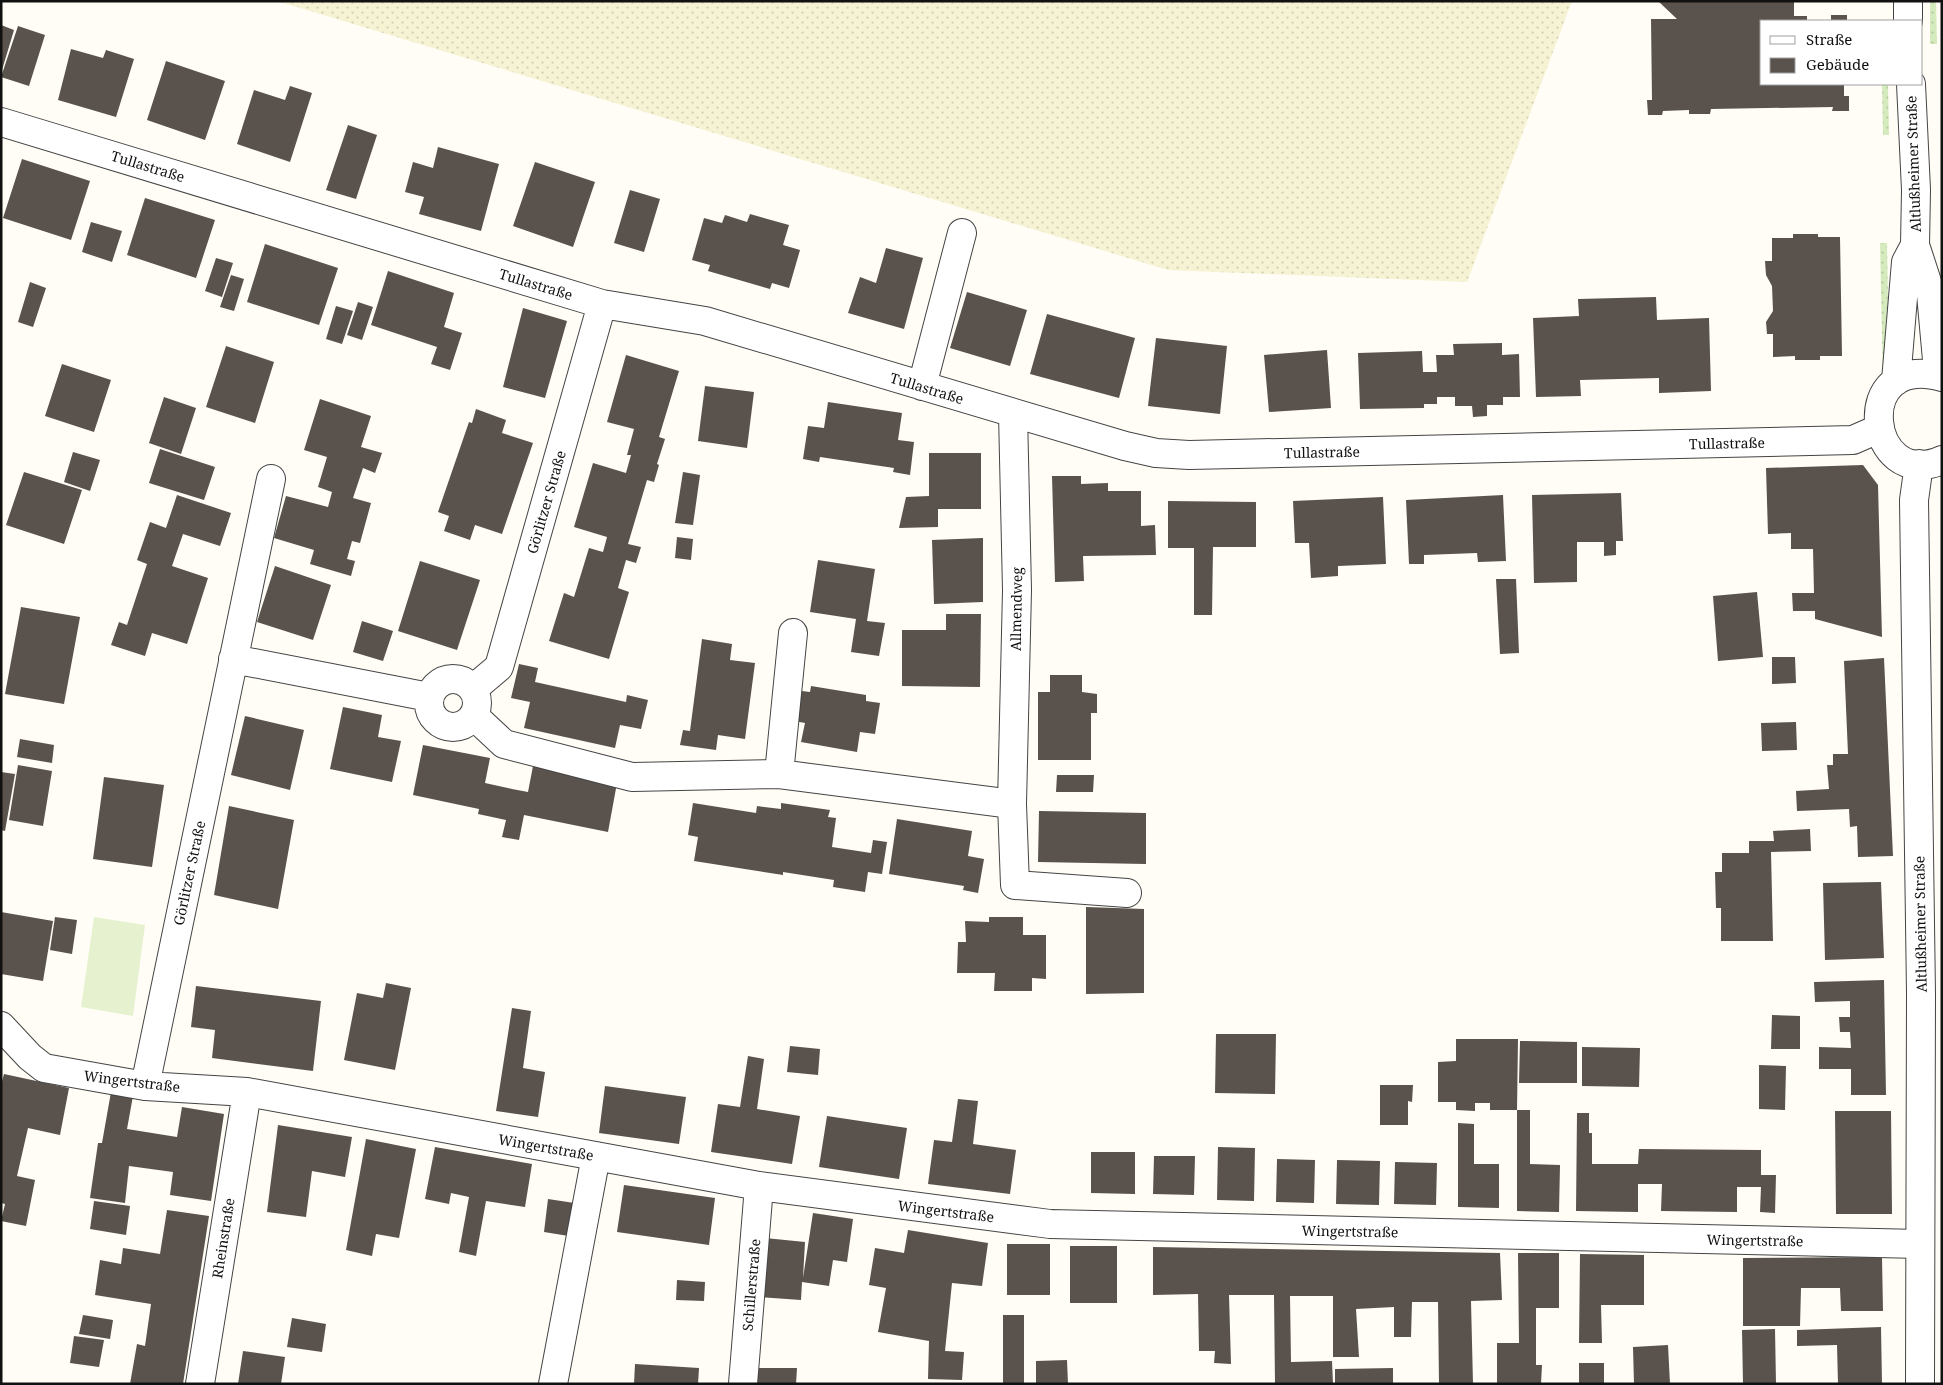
<svg xmlns="http://www.w3.org/2000/svg" width="1943" height="1385" viewBox="0 0 1943 1385" font-family="'Noto Serif',serif">
	<defs>
		<pattern id="farmland-dots" width="8" height="8" patternUnits="userSpaceOnUse" patternTransform="scale(1.25)"><rect width="8" height="8" fill="#f6f3d4"/><path d="M2 2h.1M6 6h.1" fill="none" stroke="#d2cfb5" stroke-width="1.8" stroke-linecap="round"/></pattern>
		<pattern id="grass-dots" width="8" height="8" patternUnits="userSpaceOnUse" patternTransform="scale(1.25)"><rect width="8" height="8" fill="#d5ebbd"/><path d="M2 2h.1M6 6h.1" fill="none" stroke="#b6c8a1" stroke-width="1.8" stroke-linecap="round"/></pattern>
	</defs>
	<rect width="100%" height="100%" fill="#fffdf5"/>
	<path fill="url(#farmland-dots)" d="M 277,1 L 1572,1 L 1467,282 L 1168,270 Z"/>
	<path fill="url(#grass-dots)" d="M 1930,1 L 1936,1 L 1937,44 L 1930,44 Z
		M 1882,84 L 1888,84 L 1889,135 L 1883,135 Z
		M 1880,243 L 1887,243 L 1889,366 L 1883,384 Z"/>
	<path fill="#e6f2cf" d="M 94,917 L 145,925 L 133,1016 L 81,1007 Z"/>
	<path fill="#5a524d" d="M 1658,1 L 1794,1 L 1794,16 L 1807,16 L 1807,21 L 1762,21 L 1762,84 L 1844,84 L 1844,96 L 1849,96 L 1849,111 L 1832,111 L 1833,107 L 1711,109 L 1710,114 L 1689,114 L 1689,110 L 1663,111 L 1662,115 L 1648,115 L 1647,100 L 1652,100 L 1651,19 L 1677,19 Z
		M 1831,15 L 1847,15 L 1847,21 L 1831,21 Z
		M 1,25 L 14,30 L 2,70 L 1,69 Z
		M 18,26 L 45,35 L 29,86 L 1,77 Z
		M 71,49 L 103,58 L 106,50 L 134,59 L 116,117 L 58,100 Z
		M 166,61 L 225,81 L 205,140 L 147,120 Z
		M 290,86 L 312,93 L 290,162 L 237,144 L 254,90 L 285,100 Z
		M 348,125 L 377,135 L 356,199 L 326,190 Z
		M 438,147 L 499,164 L 481,231 L 419,214 L 424,197 L 405,192 L 413,162 L 433,168 Z
		M 22,159 L 90,181 L 71,240 L 3,218 Z
		M 535,162 L 595,182 L 573,247 L 513,226 Z
		M 630,190 L 660,199 L 644,252 L 614,243 Z
		M 145,198 L 215,220 L 196,278 L 127,255 Z
		M 750,214 L 789,225 L 783,245 L 800,250 L 789,288 L 772,283 L 770,289 L 708,271 L 710,265 L 692,260 L 704,218 L 722,223 L 725,215 L 747,222 Z
		M 91,222 L 122,231 L 112,262 L 82,252 Z
		M 1793,234 L 1818,234 L 1818,237 L 1840,237 L 1842,356 L 1820,356 L 1820,360 L 1795,360 L 1795,356 L 1773,357 L 1773,334 L 1767,334 L 1766,322 L 1773,311 L 1772,286 L 1766,275 L 1765,261 L 1772,261 L 1772,238 L 1793,238 Z
		M 265,244 L 338,268 L 319,325 L 247,302 Z
		M 886,248 L 923,258 L 904,329 L 848,313 L 860,277 L 876,283 Z
		M 216,258 L 233,263 L 222,297 L 205,291 Z
		M 388,271 L 454,293 L 444,327 L 462,333 L 450,370 L 431,364 L 437,347 L 371,325 Z
		M 231,275 L 244,279 L 234,311 L 220,307 Z
		M 30,282 L 46,288 L 33,327 L 18,322 Z
		M 967,292 L 1027,310 L 1010,366 L 950,348 Z
		M 1656,297 L 1657,320 L 1709,318 L 1711,391 L 1659,393 L 1659,378 L 1580,380 L 1581,396 L 1536,397 L 1533,318 L 1579,316 L 1578,299 Z
		M 358,302 L 373,307 L 362,340 L 347,335 Z
		M 336,306 L 353,311 L 342,344 L 326,339 Z
		M 523,308 L 567,321 L 545,398 L 503,387 Z
		M 1047,314 L 1135,338 L 1119,398 L 1030,374 Z
		M 1156,338 L 1227,346 L 1220,414 L 1148,406 Z
		M 1502,343 L 1502,355 L 1519,354 L 1520,397 L 1503,397 L 1503,405 L 1487,405 L 1487,416 L 1473,417 L 1472,406 L 1455,406 L 1455,397 L 1437,397 L 1437,404 L 1424,404 L 1424,408 L 1360,409 L 1358,353 L 1422,351 L 1423,372 L 1437,372 L 1436,355 L 1454,355 L 1453,344 Z
		M 226,346 L 274,362 L 255,423 L 206,407 Z
		M 1327,350 L 1331,408 L 1269,412 L 1264,355 Z
		M 626,355 L 679,371 L 659,437 L 665,439 L 657,464 L 659,465 L 654,482 L 647,480 L 628,544 L 641,547 L 636,563 L 626,560 L 618,588 L 629,592 L 609,659 L 549,641 L 564,593 L 574,597 L 589,548 L 603,552 L 607,537 L 574,527 L 593,463 L 626,473 L 631,455 L 627,455 L 634,429 L 607,422 Z
		M 62,364 L 111,380 L 94,432 L 45,416 Z
		M 705,386 L 754,392 L 747,448 L 698,441 Z
		M 164,397 L 196,408 L 181,454 L 149,443 Z
		M 320,399 L 371,416 L 361,447 L 382,453 L 375,473 L 363,468 L 353,498 L 371,503 L 360,543 L 352,541 L 347,559 L 355,561 L 351,576 L 310,564 L 314,550 L 274,538 L 286,496 L 328,507 L 332,492 L 318,487 L 327,457 L 304,450 Z
		M 828,402 L 902,413 L 898,440 L 914,442 L 910,475 L 893,472 L 894,468 L 820,457 L 819,462 L 803,459 L 808,426 L 824,428 Z
		M 476,409 L 506,420 L 502,433 L 533,443 L 502,534 L 475,525 L 470,540 L 444,531 L 449,516 L 438,512 L 469,422 L 472,423 Z
		M 160,449 L 215,467 L 204,500 L 149,483 Z
		M 73,452 L 100,460 L 90,491 L 64,482 Z
		M 929,453 L 981,453 L 981,509 L 938,509 L 938,527 L 899,528 L 906,497 L 929,496 Z
		M 1863,465 L 1878,485 L 1882,637 L 1815,619 L 1815,611 L 1793,611 L 1792,593 L 1814,593 L 1813,549 L 1791,549 L 1791,533 L 1768,534 L 1766,468 Z
		M 24,472 L 82,490 L 64,544 L 6,525 Z
		M 683,472 L 700,475 L 693,525 L 675,523 Z
		M 1052,476 L 1081,476 L 1081,484 L 1108,483 L 1108,491 L 1141,491 L 1141,526 L 1155,525 L 1156,555 L 1083,556 L 1084,581 L 1055,582 Z
		M 1621,493 L 1623,541 L 1616,541 L 1616,555 L 1604,556 L 1604,542 L 1577,542 L 1577,582 L 1534,583 L 1532,495 Z
		M 177,495 L 231,513 L 220,546 L 183,534 L 172,566 L 208,578 L 187,644 L 152,633 L 145,656 L 111,645 L 119,622 L 127,625 L 147,564 L 137,560 L 150,522 L 166,528 Z
		M 1503,495 L 1506,561 L 1478,562 L 1477,553 L 1424,555 L 1424,564 L 1409,564 L 1406,500 Z
		M 1383,497 L 1386,564 L 1338,566 L 1338,576 L 1311,578 L 1309,543 L 1295,543 L 1293,501 Z
		M 1168,501 L 1256,502 L 1256,547 L 1213,547 L 1212,615 L 1194,615 L 1194,548 L 1168,548 Z
		M 677,537 L 693,539 L 691,560 L 675,558 Z
		M 983,538 L 983,602 L 934,604 L 932,540 Z
		M 818,560 L 875,569 L 867,621 L 885,623 L 879,656 L 851,652 L 856,619 L 810,612 Z
		M 420,561 L 480,580 L 457,650 L 398,631 Z
		M 275,566 L 331,585 L 313,640 L 257,622 Z
		M 1496,579 L 1516,579 L 1519,653 L 1500,654 Z
		M 1757,592 L 1763,657 L 1718,661 L 1713,596 Z
		M 21,607 L 80,617 L 64,704 L 5,694 Z
		M 946,614 L 981,614 L 980,687 L 902,686 L 902,630 L 946,630 Z
		M 362,621 L 393,631 L 383,661 L 353,652 Z
		M 702,639 L 732,644 L 730,660 L 755,663 L 745,739 L 718,735 L 716,750 L 680,745 L 683,730 L 690,731 Z
		M 1772,657 L 1795,657 L 1796,683 L 1772,684 Z
		M 1884,658 L 1893,856 L 1858,857 L 1857,826 L 1850,827 L 1849,809 L 1797,811 L 1796,791 L 1829,789 L 1827,765 L 1833,765 L 1833,754 L 1848,754 L 1844,661 Z
		M 519,664 L 538,668 L 535,682 L 626,702 L 627,695 L 648,700 L 641,729 L 620,725 L 615,748 L 524,728 L 530,702 L 511,698 Z
		M 1050,675 L 1082,675 L 1082,692 L 1097,694 L 1097,713 L 1091,713 L 1091,760 L 1038,760 L 1038,692 L 1050,692 Z
		M 811,686 L 866,695 L 866,701 L 880,703 L 875,734 L 860,732 L 857,752 L 801,742 L 805,723 L 789,720 L 794,690 L 810,692 Z
		M 343,707 L 382,715 L 378,737 L 401,741 L 392,782 L 330,769 Z
		M 245,716 L 304,730 L 290,790 L 231,775 Z
		M 1796,722 L 1797,750 L 1762,751 L 1761,723 Z
		M 20,739 L 54,745 L 52,763 L 17,757 Z
		M 423,745 L 490,758 L 485,783 L 512,789 L 528,792 L 533,766 L 617,783 L 608,832 L 524,815 L 519,840 L 502,837 L 506,820 L 478,814 L 479,809 L 413,795 Z
		M 18,765 L 52,771 L 43,826 L 9,820 Z
		M 1,772 L 15,774 L 5,831 L 1,830 Z
		M 1057,775 L 1094,775 L 1093,792 L 1056,792 Z
		M 104,777 L 164,785 L 152,867 L 93,859 Z
		M 693,803 L 756,813 L 757,806 L 781,809 L 781,803 L 830,810 L 828,817 L 836,818 L 832,847 L 871,853 L 873,840 L 887,842 L 882,874 L 868,872 L 865,892 L 833,887 L 834,880 L 783,872 L 783,875 L 694,861 L 698,837 L 688,835 Z
		M 229,806 L 294,820 L 278,909 L 214,895 Z
		M 1039,811 L 1146,813 L 1146,864 L 1038,862 Z
		M 897,819 L 972,831 L 968,856 L 984,859 L 978,893 L 963,890 L 964,886 L 889,874 Z
		M 1810,829 L 1811,851 L 1771,852 L 1773,941 L 1721,941 L 1721,908 L 1716,908 L 1715,872 L 1722,872 L 1722,853 L 1749,853 L 1749,841 L 1774,841 L 1773,831 Z
		M 1881,882 L 1884,958 L 1825,960 L 1823,883 Z
		M 1086,907 L 1144,909 L 1144,993 L 1086,994 Z
		M 1,912 L 53,921 L 43,981 L 1,974 Z
		M 55,917 L 77,920 L 72,954 L 50,950 Z
		M 989,917 L 1023,917 L 1023,935 L 1046,935 L 1046,979 L 1032,978 L 1032,991 L 994,991 L 995,973 L 957,973 L 958,942 L 966,942 L 965,921 L 989,922 Z
		M 1884,980 L 1886,1095 L 1851,1095 L 1851,1069 L 1819,1069 L 1819,1047 L 1851,1048 L 1850,1032 L 1840,1032 L 1839,1017 L 1850,1017 L 1850,1001 L 1815,1002 L 1814,982 Z
		M 386,983 L 411,988 L 395,1070 L 344,1060 L 357,993 L 383,998 Z
		M 196,986 L 321,1001 L 313,1071 L 212,1058 L 215,1030 L 191,1027 Z
		M 512,1008 L 531,1011 L 523,1068 L 545,1072 L 538,1117 L 496,1111 Z
		M 1772,1015 L 1800,1016 L 1800,1049 L 1771,1049 Z
		M 1216,1034 L 1276,1034 L 1275,1094 L 1215,1093 Z
		M 1456,1039 L 1518,1039 L 1517,1110 L 1530,1110 L 1530,1164 L 1560,1165 L 1559,1212 L 1517,1211 L 1517,1110 L 1490,1110 L 1490,1103 L 1475,1103 L 1475,1111 L 1456,1110 L 1456,1102 L 1438,1102 L 1438,1062 L 1456,1061 Z
		M 1520,1041 L 1577,1042 L 1577,1083 L 1519,1083 Z
		M 790,1046 L 820,1049 L 818,1075 L 787,1072 Z
		M 1582,1047 L 1640,1048 L 1639,1087 L 1582,1086 Z
		M 748,1056 L 764,1059 L 757,1109 L 800,1116 L 792,1164 L 711,1152 L 718,1104 L 740,1107 Z
		M 1759,1065 L 1786,1066 L 1785,1110 L 1759,1109 Z
		M 4,1074 L 69,1088 L 60,1135 L 28,1128 L 17,1176 L 35,1180 L 26,1226 L 1,1221 L 5,1204 L 1,1203 L 1,1085 Z
		M 1380,1085 L 1413,1085 L 1412,1102 L 1408,1101 L 1408,1125 L 1380,1125 Z
		M 605,1086 L 686,1097 L 679,1144 L 599,1133 Z
		M 111,1092 L 133,1096 L 127,1129 L 177,1137 L 182,1107 L 224,1114 L 211,1201 L 170,1195 L 173,1172 L 129,1166 L 125,1203 L 90,1198 L 98,1143 L 102,1143 Z
		M 958,1099 L 978,1101 L 973,1144 L 1016,1150 L 1010,1194 L 928,1184 L 934,1140 L 952,1142 Z
		M 1835,1111 L 1891,1111 L 1892,1214 L 1836,1214 Z
		M 1577,1113 L 1589,1113 L 1589,1133 L 1592,1133 L 1592,1164 L 1638,1164 L 1639,1149 L 1761,1150 L 1761,1175 L 1776,1175 L 1775,1213 L 1760,1212 L 1761,1187 L 1737,1187 L 1737,1212 L 1661,1211 L 1662,1184 L 1638,1184 L 1638,1212 L 1576,1211 Z
		M 827,1116 L 907,1128 L 899,1179 L 819,1167 Z
		M 1458,1123 L 1474,1124 L 1474,1164 L 1499,1164 L 1499,1208 L 1458,1207 Z
		M 278,1125 L 352,1137 L 345,1177 L 312,1171 L 306,1217 L 267,1212 Z
		M 366,1139 L 416,1149 L 399,1238 L 376,1234 L 372,1256 L 346,1250 Z
		M 435,1147 L 532,1164 L 525,1207 L 486,1201 L 476,1256 L 459,1252 L 469,1197 L 451,1193 L 449,1204 L 425,1199 Z
		M 1218,1147 L 1255,1148 L 1254,1201 L 1217,1200 Z
		M 1091,1152 L 1135,1152 L 1135,1194 L 1091,1193 Z
		M 1154,1156 L 1195,1156 L 1194,1195 L 1153,1194 Z
		M 1277,1159 L 1315,1160 L 1314,1203 L 1276,1202 Z
		M 1337,1160 L 1380,1161 L 1379,1205 L 1336,1204 Z
		M 1395,1162 L 1437,1163 L 1436,1205 L 1394,1204 Z
		M 624,1185 L 715,1198 L 709,1245 L 617,1232 Z
		M 548,1199 L 581,1204 L 575,1237 L 544,1232 Z
		M 94,1201 L 130,1206 L 126,1235 L 90,1229 Z
		M 167,1210 L 209,1216 L 183,1384 L 130,1384 L 137,1344 L 145,1346 L 151,1304 L 95,1295 L 100,1260 L 121,1264 L 123,1248 L 160,1254 Z
		M 813,1213 L 853,1219 L 847,1262 L 833,1260 L 829,1286 L 802,1282 L 801,1300 L 760,1297 L 765,1238 L 805,1242 L 803,1278 Z
		M 908,1230 L 988,1243 L 982,1286 L 952,1283 L 945,1351 L 964,1352 L 962,1380 L 928,1379 L 929,1341 L 878,1332 L 886,1288 L 869,1285 L 875,1248 L 904,1253 Z
		M 1007,1244 L 1050,1244 L 1050,1295 L 1007,1295 Z
		M 1070,1246 L 1117,1246 L 1117,1303 L 1070,1303 Z
		M 1153,1247 L 1500,1253 L 1502,1300 L 1471,1301 L 1473,1384 L 1439,1384 L 1438,1302 L 1412,1302 L 1411,1337 L 1394,1337 L 1394,1307 L 1356,1309 L 1359,1357 L 1333,1357 L 1333,1296 L 1290,1296 L 1291,1362 L 1332,1361 L 1333,1384 L 1275,1384 L 1274,1295 L 1229,1295 L 1231,1364 L 1214,1363 L 1215,1351 L 1199,1351 L 1198,1294 L 1153,1295 Z
		M 1518,1253 L 1559,1253 L 1559,1308 L 1536,1308 L 1536,1365 L 1542,1365 L 1541,1384 L 1497,1384 L 1497,1343 L 1519,1343 Z
		M 1580,1254 L 1644,1255 L 1644,1305 L 1601,1305 L 1602,1343 L 1579,1343 Z
		M 1882,1257 L 1883,1311 L 1841,1311 L 1840,1288 L 1801,1288 L 1800,1326 L 1743,1326 L 1743,1258 Z
		M 677,1280 L 705,1282 L 704,1301 L 676,1300 Z
		M 83,1315 L 113,1320 L 110,1339 L 79,1334 Z
		M 1003,1315 L 1024,1315 L 1024,1384 L 1003,1384 Z
		M 292,1318 L 326,1324 L 322,1352 L 287,1347 Z
		M 1881,1327 L 1882,1384 L 1838,1384 L 1837,1345 L 1797,1346 L 1797,1330 Z
		M 1775,1329 L 1776,1384 L 1743,1384 L 1742,1330 Z
		M 74,1336 L 104,1340 L 99,1367 L 70,1363 Z
		M 1668,1345 L 1670,1384 L 1634,1384 L 1633,1347 Z
		M 243,1351 L 285,1357 L 281,1384 L 238,1384 Z
		M 1067,1360 L 1068,1384 L 1036,1384 L 1036,1361 Z
		M 1579,1363 L 1604,1363 L 1604,1384 L 1579,1384 Z
		M 635,1364 L 699,1368 L 698,1384 L 634,1384 Z
		M 757,1368 L 797,1368 L 796,1384 L 756,1384 Z
		M 1393,1368 L 1393,1384 L 1335,1384 L 1335,1369 Z"/>
	<g fill="none" stroke-linecap="round" stroke-linejoin="round">
		<defs>
			<path id="minor" d="M 1908,1 L 1908,21
				M 1911,84 L 1916,190 L 1915,245 L 1931,294 L 1937,360 L 1942,376
				M 1,122 L 602,304 L 705,321 L 1125,446 L 1156,453 L 1189,455 L 1853,440 L 1878,429
				M 1942,377 C 1849,351 1867,493 1942,460
				M 1896,381 L 1906,262 L 1915,245
				M 922,386 L 962,233
				M 1013,414 L 1017,590 L 1012,804 L 1015,885 L 1127,893
				M 1919,464 L 1914,500 L 1921,993 L 1920,1384
				M 233,659 L 429,697
				M429 703a24 24 0 1 1 48 0a24 24 0 1 1-48 0Z
				M 473,689 L 499,667 L 602,304
				M 474,716 L 504,744 L 632,777 L 779,774 L 1012,804
				M 779,774 L 793,633
				M 1,1026 L 30,1057 L 44,1068 L 145,1086 L 247,1092 L 759,1186 L 1050,1224 L 1920,1244
				M 145,1086 L 271,479
				M 200,1384 L 247,1092
				M 553,1384 L 596,1156
				M 743,1384 L 759,1186"/>
		</defs>
		<use href="#minor" stroke="#444" stroke-width="30"/>
		<use href="#minor" stroke="#fff" stroke-width="28"/>
	</g>
	<g text-anchor="middle" dominant-baseline="central" stroke-width="5" stroke-linejoin="round" paint-order="stroke">
		<g font-size="14" fill="#111" stroke="#fff">
			<text transform="translate(1913 164) rotate(-92)">Altlußheimer Straße</text>
			<text transform="translate(148 166) rotate(17)">Tullastraße</text>
			<text transform="translate(536 284) rotate(17)">Tullastraße</text>
			<text transform="translate(927 388) rotate(17)">Tullastraße</text>
			<text transform="translate(1727 443) rotate(-1)">Tullastraße</text>
			<text transform="translate(1322 452) rotate(-1)">Tullastraße</text>
			<text transform="translate(546 502) rotate(-74)">Görlitzer Straße</text>
			<text transform="translate(1016 609) rotate(-89)">Allmendweg</text>
			<text transform="translate(189 873) rotate(-78)">Görlitzer Straße</text>
			<text transform="translate(1920 924) rotate(-91)">Altlußheimer Straße</text>
			<text transform="translate(132 1081) rotate(7)">Wingertstraße</text>
			<text transform="translate(546 1147) rotate(10)">Wingertstraße</text>
			<text transform="translate(946 1211) rotate(7)">Wingertstraße</text>
			<text transform="translate(1350 1231) rotate(1)">Wingertstraße</text>
			<text transform="translate(223 1238) rotate(-81)">Rheinstraße</text>
			<text transform="translate(1755 1240) rotate(1)">Wingertstraße</text>
			<text transform="translate(751 1285) rotate(-85)">Schillerstraße</text>
		</g>
	</g>
	<rect width="1943" height="1385" fill="none" stroke="#111111" stroke-width="5"/>
	<rect x="1760" y="20" width="162" height="65" fill="#ffffff" stroke="#a0a0a0"/>
	<rect x="1770" y="36" width="25" height="8" fill="#ffffff" stroke="#a0a0a0"/>
	<text x="1806" y="45" font-size="15" fill="#111111">Straße</text>
	<rect x="1770" y="58" width="25" height="15" fill="#5a524d" stroke="#a0a0a0"/>
	<text x="1806" y="70" font-size="15" fill="#111111">Gebäude</text>
</svg>
